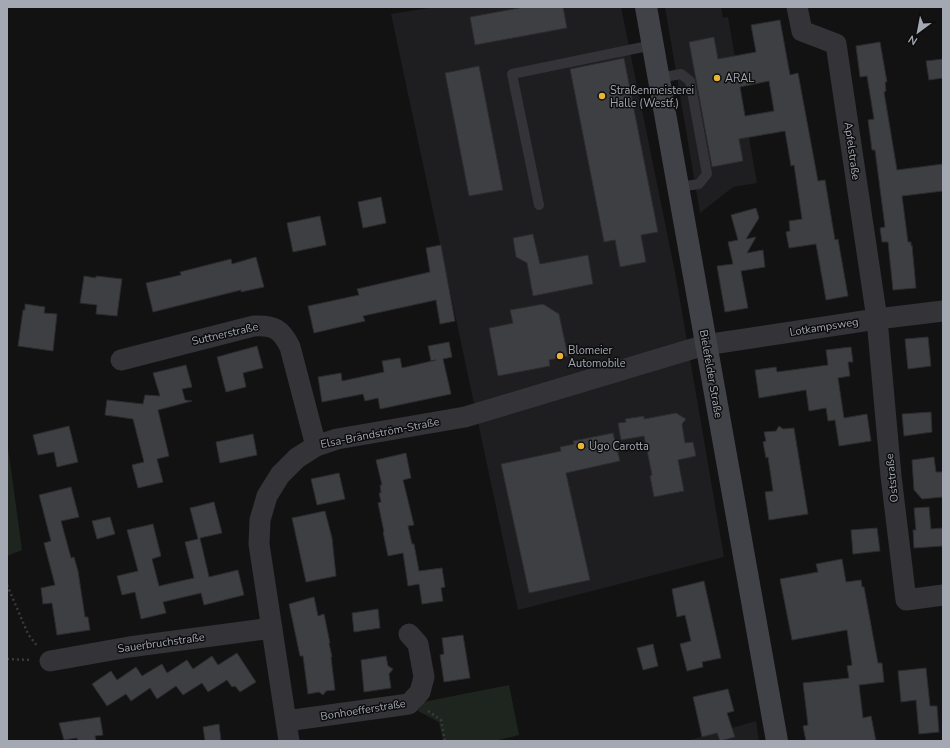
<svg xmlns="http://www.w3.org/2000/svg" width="950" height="748" viewBox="0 0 950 748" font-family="'Nunito Sans',sans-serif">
	<rect width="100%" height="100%" fill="#121213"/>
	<path fill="#1e1e20" d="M 435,7 L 621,7 L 676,277 L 724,557 L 518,610 L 391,14 Z
		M 665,7 L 721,7 L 723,18 L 728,17 L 757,183 L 733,187 L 700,213 Z
		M 756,721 L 759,741 L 687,741 Z"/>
	<path fill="#1e251f" d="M 7,440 L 22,550 L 7,556 Z
		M 509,685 L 519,735 L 494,741 L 443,741 L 439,722 L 418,711 L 423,702 Z"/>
	<path fill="#3e3f43" stroke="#2c2c2f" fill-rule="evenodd" d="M 524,7 L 563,7 L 567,28 L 475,45 L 470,17 Z
		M 780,20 L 790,75 L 798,73 L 818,181 L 825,180 L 835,240 L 838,239 L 848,296 L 826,300 L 816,244 L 789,248 L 786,232 L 790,231 L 789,221 L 802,219 L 794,165 L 791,166 L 785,131 L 739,139 L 743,161 L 712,167 L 689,42 L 714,37 L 718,59 L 756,52 L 751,25 ZM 769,81 L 774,111 L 745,116 L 740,87 Z
		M 880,42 L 887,82 L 885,82 L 886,91 L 884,92 L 897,170 L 943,164 L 943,191 L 902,196 L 908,242 L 911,242 L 911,246 L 912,245 L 916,288 L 893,290 L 888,242 L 882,242 L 880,228 L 885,227 L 875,150 L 872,150 L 868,120 L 874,119 L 867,76 L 860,77 L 856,46 Z
		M 624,58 L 658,232 L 641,235 L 646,262 L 620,267 L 615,240 L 604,242 L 570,69 Z
		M 943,59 L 943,78 L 929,80 L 926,61 Z
		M 479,66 L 503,190 L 469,196 L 445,73 Z
		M 381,197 L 386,223 L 363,228 L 358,202 Z
		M 756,208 L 759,218 L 746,239 L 756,237 L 747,253 L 763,250 L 765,267 L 741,271 L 748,308 L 725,312 L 717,266 L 733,264 L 728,242 L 738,240 L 731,215 Z
		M 320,216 L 326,245 L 293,252 L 287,223 Z
		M 533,234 L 540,264 L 588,255 L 593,284 L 533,296 L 527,263 L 516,257 L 513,238 Z
		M 441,245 L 455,321 L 440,324 L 436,300 L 363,316 L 365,321 L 314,333 L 308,306 L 359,295 L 357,289 L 430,272 L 426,248 Z
		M 256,257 L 264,287 L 241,292 L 241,290 L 153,312 L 146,283 L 181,275 L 180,272 L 231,259 L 232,264 Z
		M 84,276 L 96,278 L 96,276 L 122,279 L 117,316 L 96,314 L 97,305 L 80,303 Z
		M 25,304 L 45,307 L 44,313 L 57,314 L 53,351 L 18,346 L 23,310 L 25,310 Z
		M 543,304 L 559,314 L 568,356 L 549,360 L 550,366 L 498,376 L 489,328 L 513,323 L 510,310 Z
		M 928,337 L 931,366 L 908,369 L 905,339 Z
		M 449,342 L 452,357 L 443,359 L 451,394 L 380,409 L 378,398 L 365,401 L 363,394 L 322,402 L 318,377 L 341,373 L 342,381 L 384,372 L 382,361 L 400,358 L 402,368 L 436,360 L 431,361 L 428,346 Z
		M 257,346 L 263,368 L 243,373 L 246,387 L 226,392 L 217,357 Z
		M 851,347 L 853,362 L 848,362 L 850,376 L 838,378 L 844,418 L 867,414 L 871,441 L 839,446 L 835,420 L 828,421 L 826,408 L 809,411 L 806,390 L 759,398 L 755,370 L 776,367 L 777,372 L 828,365 L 826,350 Z
		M 186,365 L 192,387 L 182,389 L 185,400 L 192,401 L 158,410 L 169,456 L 157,459 L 163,482 L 138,488 L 132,465 L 144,462 L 133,419 L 105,415 L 107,400 L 143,404 L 145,395 L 160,396 L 153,373 Z
		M 931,412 L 932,432 L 904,436 L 902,414 Z
		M 676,413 L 686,419 L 682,424 L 685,443 L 693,442 L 696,456 L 678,460 L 684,491 L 654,497 L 650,476 L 652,475 L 644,436 L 621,440 L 618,423 L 626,422 L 625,419 L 644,416 L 644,419 Z
		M 69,426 L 78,462 L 57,467 L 54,452 L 38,455 L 33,435 Z
		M 779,426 L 783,429 L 794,428 L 808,514 L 769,520 L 765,492 L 773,491 L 768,457 L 766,458 L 763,442 L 766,441 L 764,432 L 776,431 Z
		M 613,433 L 620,461 L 566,473 L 590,580 L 529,593 L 501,464 L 561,451 L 560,447 L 574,444 L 573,441 Z
		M 253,434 L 257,455 L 220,463 L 216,442 Z
		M 406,453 L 411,478 L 403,480 L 414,525 L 408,526 L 412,544 L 414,544 L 419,571 L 442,568 L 445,587 L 441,588 L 443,601 L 422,604 L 419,584 L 408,586 L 403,553 L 388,556 L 383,532 L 384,532 L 378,503 L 381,502 L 379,493 L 381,493 L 380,485 L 382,485 L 376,460 Z
		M 934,457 L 936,472 L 943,472 L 943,497 L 922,499 L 914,490 L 912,460 Z
		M 339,473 L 345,499 L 317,505 L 311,479 Z
		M 71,487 L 79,517 L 61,521 L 71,558 L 74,557 L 78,571 L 85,617 L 88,617 L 90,630 L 57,635 L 52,603 L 43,604 L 41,588 L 55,585 L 44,543 L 51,541 L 39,495 Z
		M 214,502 L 222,533 L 200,538 L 209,577 L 238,570 L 244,595 L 204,605 L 201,593 L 163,602 L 166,613 L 141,619 L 135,592 L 122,595 L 117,576 L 138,571 L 127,530 L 153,524 L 161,556 L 152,559 L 159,586 L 194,578 L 185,542 L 198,539 L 190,508 Z
		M 929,507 L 931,529 L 943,528 L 943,546 L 914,548 L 913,530 L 916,530 L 914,508 Z
		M 325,511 L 332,538 L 336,576 L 306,582 L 292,518 Z
		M 110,517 L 115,534 L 97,539 L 92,521 Z
		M 877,528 L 880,551 L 853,554 L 851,530 Z
		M 842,559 L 846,582 L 861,580 L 862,587 L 864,587 L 878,663 L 882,663 L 884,682 L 859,685 L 863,718 L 871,716 L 876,741 L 806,741 L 803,726 L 808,725 L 803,683 L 849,678 L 847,666 L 852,665 L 847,630 L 792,640 L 780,579 L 818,572 L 816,564 Z
		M 704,581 L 721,658 L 702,662 L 703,667 L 687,671 L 680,644 L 691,641 L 685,615 L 677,617 L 672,589 Z
		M 314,597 L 318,616 L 324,614 L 330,643 L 329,643 L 332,657 L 331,657 L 335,690 L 326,691 L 323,695 L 319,692 L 308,694 L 303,656 L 300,656 L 289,604 Z
		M 378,609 L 380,628 L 354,632 L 352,613 Z
		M 463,635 L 470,678 L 444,682 L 440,655 L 444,654 L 442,638 Z
		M 653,644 L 658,666 L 643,670 L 637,648 Z
		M 237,653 L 256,682 L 240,692 L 235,686 L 232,687 L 227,680 L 208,692 L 202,683 L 183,695 L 176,686 L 157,699 L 150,688 L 131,701 L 126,694 L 107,706 L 92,684 L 111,671 L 117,680 L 136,667 L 142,676 L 162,664 L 167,673 L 187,660 L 193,669 L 212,656 L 218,665 Z
		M 386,656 L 388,666 L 393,669 L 389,674 L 391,688 L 364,692 L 361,660 Z
		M 926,668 L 930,706 L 937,706 L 939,732 L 919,734 L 916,700 L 901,702 L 898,671 Z
		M 728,689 L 734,711 L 727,713 L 735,737 L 720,741 L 717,733 L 702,737 L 693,697 Z
		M 100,717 L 103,735 L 95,736 L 96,741 L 78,741 L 77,738 L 64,740 L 59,723 Z
		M 219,724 L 221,741 L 205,741 L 203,727 Z"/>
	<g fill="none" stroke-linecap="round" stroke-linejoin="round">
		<path stroke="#393a3f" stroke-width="2.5" stroke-dasharray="2 3" stroke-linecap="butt" d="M 7,585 L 28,634 L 38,647
			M 7,659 L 32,660
			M 428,711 L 441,720 L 445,741"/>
		<path stroke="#333338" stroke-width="10" d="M 659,78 L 681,74 L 690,81 L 707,174 L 699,184 L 679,187
			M 539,205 L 512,74 L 653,45"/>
		<path stroke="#333338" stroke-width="21" d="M 797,7 L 802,31 L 836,44 L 877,319 L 891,476 L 906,600 L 943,595
			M 121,360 L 254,326 C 274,325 281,329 290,347 L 316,446
			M 50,661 L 129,647 L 272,628
			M 286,721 L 409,704 L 420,692 L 424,677 L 418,644 L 409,634
			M 289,741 L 259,544 L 260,520 L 267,496 L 280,475 L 297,458 L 316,446 L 337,439 L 465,417 L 705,345 L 877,319 L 943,311"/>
		<path stroke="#414248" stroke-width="22" d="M 646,7 L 777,741"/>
	</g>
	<g fill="#e7b435" stroke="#0d0d0e" stroke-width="1.5">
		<circle cx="717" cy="78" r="4"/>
		<circle cx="602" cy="96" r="4"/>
		<circle cx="560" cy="356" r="4"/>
		<circle cx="581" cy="446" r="4"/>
	</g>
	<g text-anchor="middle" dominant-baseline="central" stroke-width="3" stroke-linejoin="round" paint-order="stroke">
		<g font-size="11" fill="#a4a8b3" stroke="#0d0d0e" text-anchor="start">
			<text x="725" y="78">ARAL</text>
			<text x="610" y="90">Straßenmeisterei<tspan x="610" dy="13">Halle (Westf.)</tspan></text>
			<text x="568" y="350">Blomeier<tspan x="568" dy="13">Automobile</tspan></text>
			<text x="589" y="446">Ugo Carotta</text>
		</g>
		<g font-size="11" fill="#a4a8b3" stroke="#0d0d0e">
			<text transform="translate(852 151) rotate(82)">Apfelstraße</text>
			<text transform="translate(824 327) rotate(-9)">Lotkampsweg</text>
			<text transform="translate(225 334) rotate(-13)">Suttnerstraße</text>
			<text transform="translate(711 374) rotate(80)">Bielefelder Straße</text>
			<text transform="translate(380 433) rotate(-11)">Elsa-Brändström-Straße</text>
			<text transform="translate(892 478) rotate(-96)">Oststraße</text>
			<text transform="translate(161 643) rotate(-8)">Sauerbruchstraße</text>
			<text transform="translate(363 710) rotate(-9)">Bonhoefferstraße</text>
		</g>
	</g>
	<rect width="950" height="748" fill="none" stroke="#a4a8b3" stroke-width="16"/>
	<g transform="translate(918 32) rotate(212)" stroke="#0d0d0e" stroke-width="3" paint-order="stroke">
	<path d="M0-3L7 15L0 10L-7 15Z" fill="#a4a8b3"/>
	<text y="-6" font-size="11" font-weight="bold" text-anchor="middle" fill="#a4a8b3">N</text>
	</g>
</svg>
